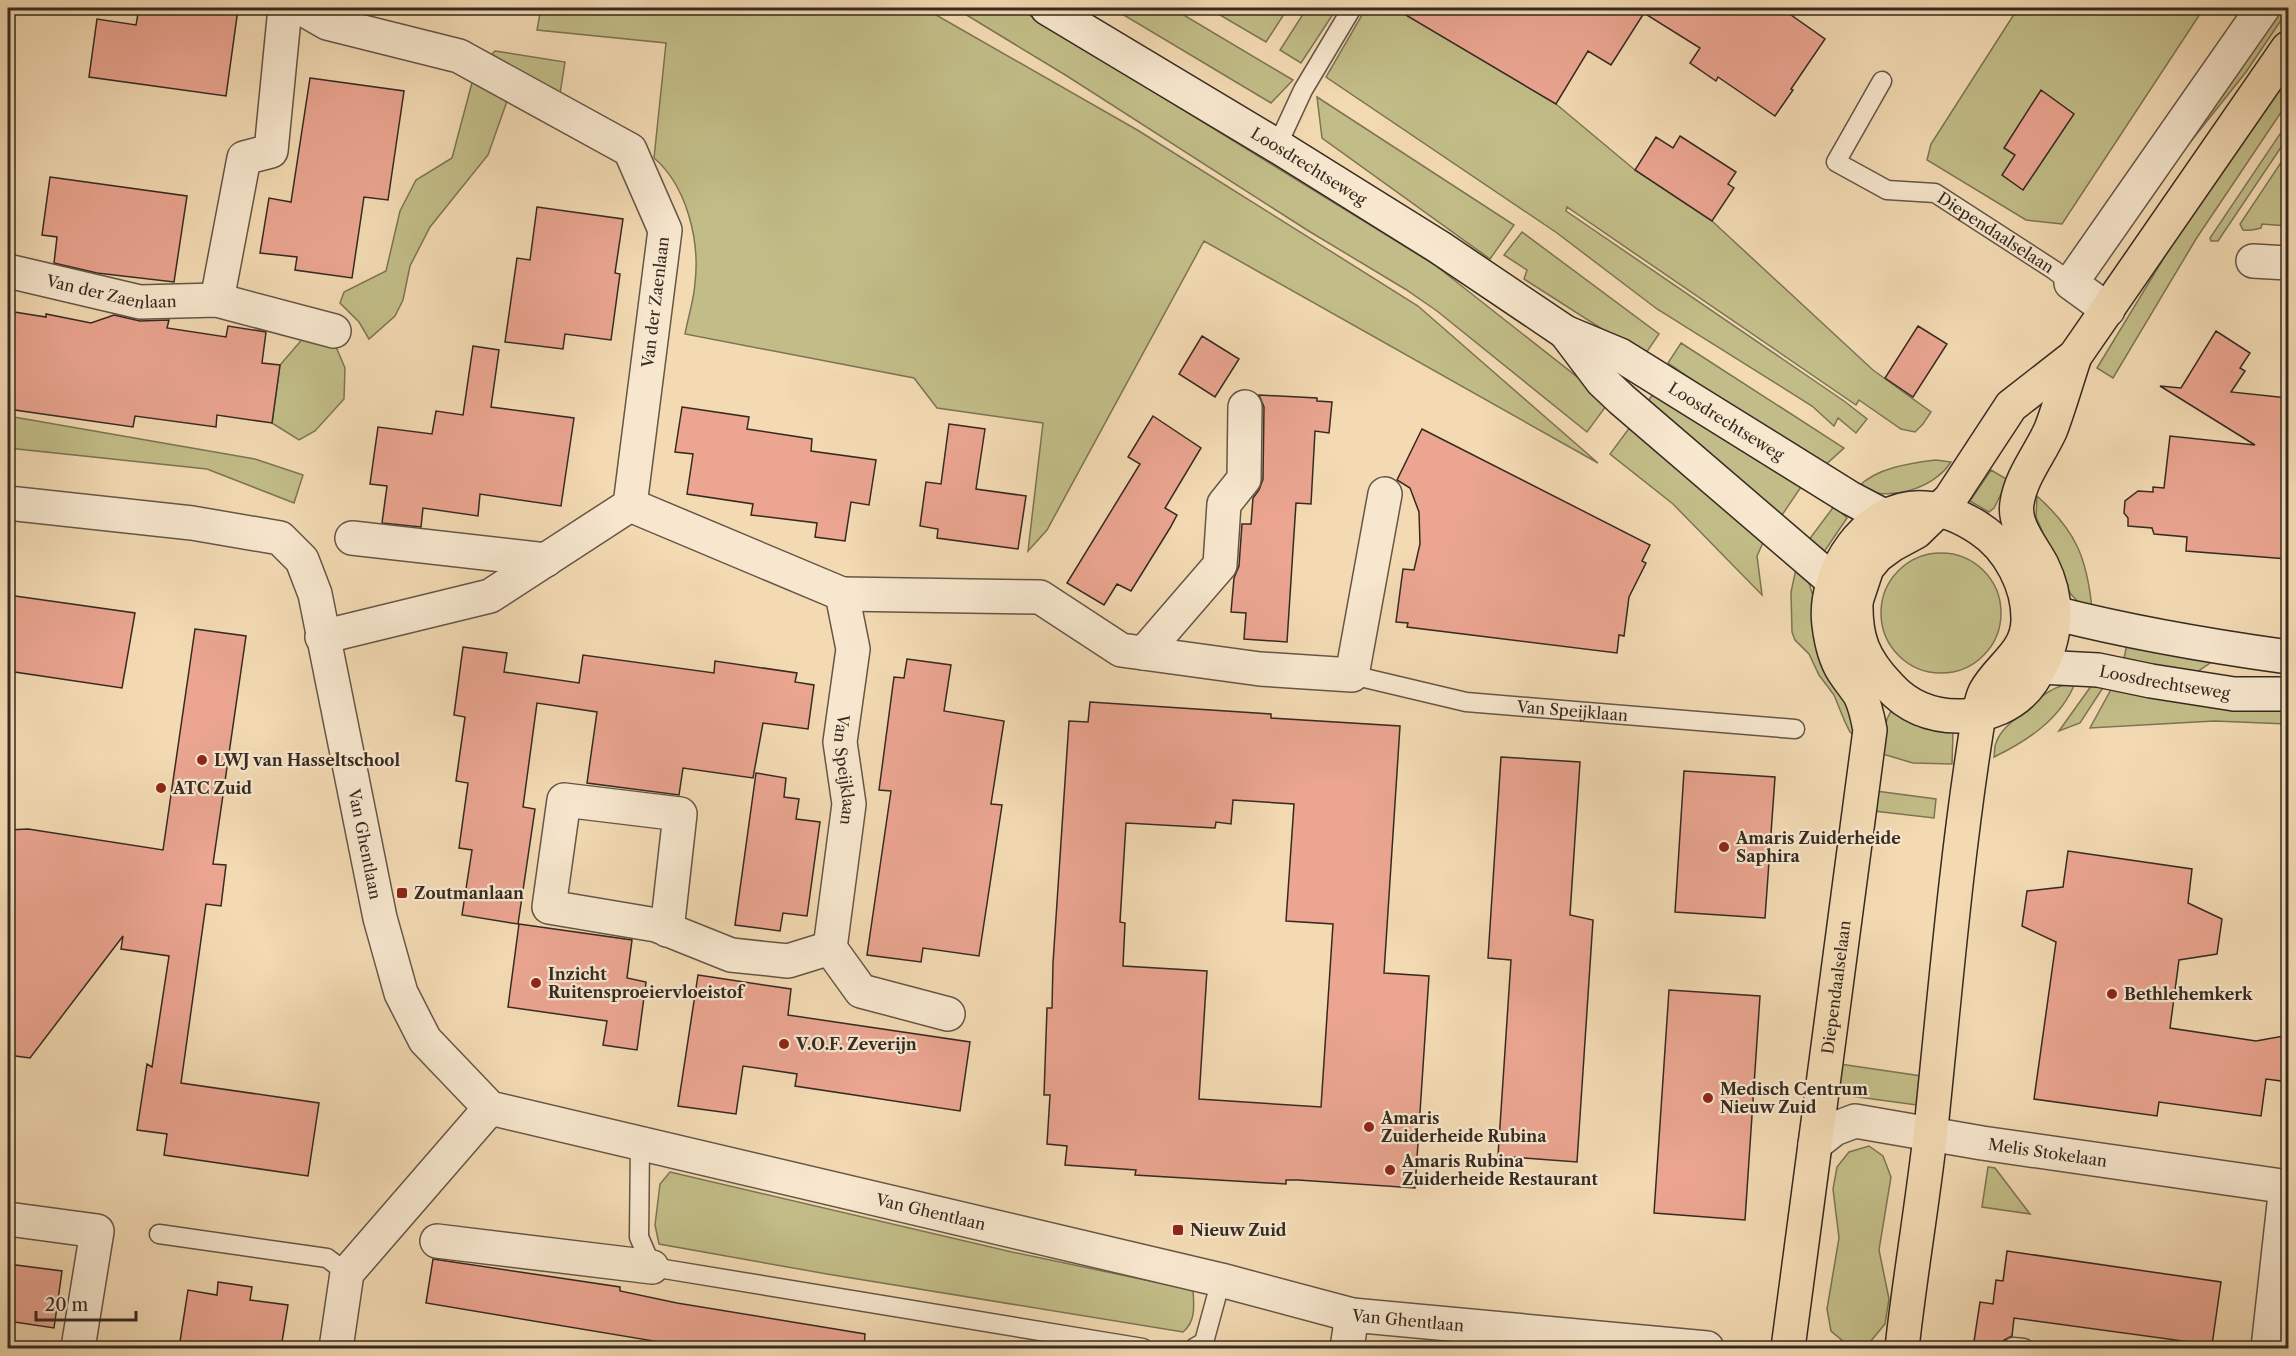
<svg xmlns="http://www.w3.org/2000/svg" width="2296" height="1356" viewBox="0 0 2296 1356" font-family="'Libre Caslon Text',serif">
	<rect width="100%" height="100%" fill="#f3dab3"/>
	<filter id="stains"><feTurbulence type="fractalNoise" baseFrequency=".00333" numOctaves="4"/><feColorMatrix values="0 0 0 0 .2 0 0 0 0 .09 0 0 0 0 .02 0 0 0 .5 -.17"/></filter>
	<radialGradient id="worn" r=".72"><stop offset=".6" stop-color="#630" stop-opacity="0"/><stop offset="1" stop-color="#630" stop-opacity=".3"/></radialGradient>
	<path fill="#c2bd88" stroke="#7c7454" stroke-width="1.5" d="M 541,8 L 924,8 L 1139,131 L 1418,306 L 1598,463 L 1204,241 L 1047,530 L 1028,551 L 1043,423 L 937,408 L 914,378 L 685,334 C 688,317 694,300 695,283 C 700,241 687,186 654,158 L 666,43 L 537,30 Z
		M 955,8 L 1018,8 L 1435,265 L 1609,402 L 1587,432 L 1437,311 L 1405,289 L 1307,230 L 1067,76 Z
		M 1112,8 L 1172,8 L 1293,80 L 1271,103 Z
		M 1208,8 L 1288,8 L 1266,42 Z
		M 1307,8 L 1337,8 L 1301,63 L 1280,50 Z
		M 1366,8 L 1395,8 L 1556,104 L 1635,170 L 1712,221 L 1873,370 L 1931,412 L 1923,424 L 1915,432 L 1901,429 L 1859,400 L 1856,405 L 1567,207 L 1566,211 L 1844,401 L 1867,419 L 1856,433 L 1838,418 L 1834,426 L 1812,406 L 1657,309 L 1557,233 L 1326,77 Z
		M 2018,8 L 2204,8 L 2062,224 L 2026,220 L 1927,160 L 1931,144 Z
		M 2274,8 L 2288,8 L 2288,10 L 2246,72 L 2180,155 L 2149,201 L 2113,246 Z
		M 495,51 L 565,62 L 559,100 L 487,59 Z
		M 2288,75 L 2288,102 L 2196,239 L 2113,378 L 2097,368 L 2176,238 Z
		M 473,79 L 512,87 L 488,155 L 430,227 L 410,266 L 403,300 L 395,316 L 369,339 L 359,322 L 340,303 L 344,292 L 386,271 L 400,211 L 416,180 L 452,158 Z
		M 1317,97 L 1514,225 L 1490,259 L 1322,138 Z
		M 2288,122 L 2288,137 L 2218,241 L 2211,241 L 2210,238 Z
		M 2288,152 L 2288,226 L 2262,224 L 2261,228 C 2254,230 2250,231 2243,230 L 2240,224 Z
		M 1522,232 L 1659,334 L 1644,356 L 1524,279 L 1527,270 L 1504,255 Z
		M 305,336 L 333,340 L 345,368 L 344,399 L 315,431 L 299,440 L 272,423 L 280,365 Z
		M 1681,343 L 1844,448 L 1822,468 L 1668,363 Z
		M 1658,387 L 1803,484 L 1780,518 L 1643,408 Z
		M 8,416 L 255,459 L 303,475 L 294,503 L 207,469 L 8,448 Z
		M 1630,427 L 1766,536 L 1757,556 L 1762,595 L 1673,504 L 1610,454 Z
		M 1936,460 L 1951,462 C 1934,489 1886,503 1858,487 C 1876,468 1910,463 1936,460 Z
		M 1991,470 L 2008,480 L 1994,508 L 1989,512 L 1970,501 Z
		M 2037,496 C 2076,531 2087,558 2092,609 L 2079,603 L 2070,593 L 2036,517 Z
		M 1835,505 L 1847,518 L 1824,552 L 1808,541 Z
		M1881 613a60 60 0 1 1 120 0a60 60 0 1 1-120 0Z
		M 1801,568 L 1809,583 L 1846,703 L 1852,717 L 1855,736 L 1850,732 L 1845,722 L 1834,695 L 1819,675 L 1809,654 L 1795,640 L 1792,632 L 1791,592 L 1796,569 Z
		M 2127,644 L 2210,660 L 2210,663 L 2197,672 L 2123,663 Z
		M 2094,682 L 2104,686 L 2080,723 L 2059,731 Z
		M 2075,683 C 2061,719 2027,741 1994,757 C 1995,753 1994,747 1996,743 C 2000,731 2010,723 2020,715 C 2039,700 2048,686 2075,683 Z
		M 2114,684 L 2288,703 L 2288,724 L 2214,721 L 2090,728 Z
		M 1891,711 L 1912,722 L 1953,731 L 1952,764 L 1913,763 L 1879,753 L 1887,719 Z
		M 1876,791 L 1936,799 L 1934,818 L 1874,811 Z
		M 1840,1064 L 1928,1077 L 1924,1106 L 1836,1094 Z
		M 1869,1146 L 1883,1156 L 1891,1177 L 1879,1250 L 1889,1299 L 1885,1324 L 1870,1342 L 1850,1347 L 1831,1331 L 1827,1309 L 1839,1238 L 1833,1189 L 1837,1167 L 1849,1152 Z
		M 1988,1167 L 1995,1168 L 2030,1214 L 1982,1207 Z
		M 670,1172 L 1012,1252 L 1193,1290 C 1194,1306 1196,1321 1183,1332 L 827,1274 L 659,1244 L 655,1225 L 660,1184 Z"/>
	<path fill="#eba591" stroke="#362a21" stroke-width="1.5" fill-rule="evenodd" d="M 139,8 L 211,8 L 210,10 L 238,9 L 226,96 L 89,77 L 97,19 L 136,25 Z
		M 1394,8 L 1781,8 L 1825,39 L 1791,89 L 1793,90 L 1775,116 L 1718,77 L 1716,81 L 1690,63 L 1700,48 L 1644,13 L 1611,65 L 1588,51 L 1556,104 Z
		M 310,78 L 404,91 L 388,200 L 364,197 L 352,278 L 295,270 L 297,257 L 260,253 L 269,198 L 291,202 Z
		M 2041,90 L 2074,114 L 2023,190 L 2002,175 L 2015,155 L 2004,148 Z
		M 1680,136 L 1736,172 L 1728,184 L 1734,188 L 1712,221 L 1635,170 L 1656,137 L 1673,148 Z
		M 50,177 L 187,196 L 174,282 L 97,273 L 54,263 L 57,237 L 42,235 Z
		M 537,207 L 623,219 L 615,273 L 620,274 L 611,340 L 565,334 L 563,349 L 505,342 L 517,258 L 530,260 Z
		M 8,311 L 46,317 L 46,314 L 91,323 L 114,315 L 140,321 L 169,320 L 167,328 L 226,337 L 228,326 L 266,332 L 262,363 L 280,365 L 272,423 L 217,415 L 216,427 L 135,416 L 133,427 L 8,409 Z
		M 1918,326 L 1947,344 L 1913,397 L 1885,378 Z
		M 2216,331 L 2250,353 L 2240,368 L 2245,371 L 2231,392 L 2289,398 L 2289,443 L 2285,492 L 2287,493 L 2286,502 L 2289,503 L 2289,559 L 2186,551 L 2187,537 L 2154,534 L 2152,528 L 2128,526 L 2128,518 L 2124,513 L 2125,501 L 2138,491 L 2153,492 L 2153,487 L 2164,488 L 2170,436 L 2255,445 L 2160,386 L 2181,388 Z
		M 1202,336 L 1239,359 L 1215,397 L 1179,374 Z
		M 473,346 L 499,350 L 491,407 L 574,418 L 561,506 L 480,494 L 478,516 L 423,508 L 421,527 L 382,523 L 387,486 L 370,484 L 378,427 L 432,434 L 436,411 L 463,415 Z
		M 1259,395 L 1317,398 L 1317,401 L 1332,402 L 1329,433 L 1315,431 L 1311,504 L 1296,503 L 1287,642 L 1244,639 L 1246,613 L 1231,612 L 1234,578 L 1239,566 L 1242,524 L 1251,524 L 1253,498 L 1259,490 L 1263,479 L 1264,407 Z
		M 682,407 L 749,417 L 747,429 L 812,439 L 811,451 L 876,460 L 869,505 L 851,502 L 845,541 L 815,537 L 817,523 L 751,515 L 753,504 L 687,494 L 693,454 L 675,452 Z
		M 1153,416 L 1201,448 L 1165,508 L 1177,515 L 1170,528 L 1131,591 L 1117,584 L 1104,605 L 1067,583 L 1140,464 L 1128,457 Z
		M 949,424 L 985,429 L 976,489 L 1026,496 L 1018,549 L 937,538 L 938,529 L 920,526 L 926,482 L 941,484 Z
		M 1422,429 L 1650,545 L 1642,561 L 1646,563 L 1629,597 L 1624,636 L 1619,635 L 1617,653 L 1407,627 L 1408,623 L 1396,622 L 1403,569 L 1414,570 L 1420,544 L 1419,512 L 1410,488 L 1397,480 Z
		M 8,595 L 135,613 L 122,688 L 8,671 Z
		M 195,629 L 246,636 L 213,864 L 226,865 L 221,906 L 206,904 L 181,1083 L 319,1103 L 308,1176 L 164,1155 L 167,1134 L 137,1130 L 147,1064 L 152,1067 L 169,956 L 121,949 L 123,936 L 30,1058 L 8,1055 L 8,830 L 28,829 L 163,850 Z
		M 463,647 L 507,653 L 504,672 L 579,683 L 583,655 L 714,673 L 715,661 L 797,673 L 795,682 L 814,685 L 808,729 L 763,723 L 753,778 L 683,768 L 679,795 L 587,783 L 597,712 L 537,703 L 523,807 L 535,809 L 518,924 L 462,915 L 472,850 L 459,848 L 468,783 L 456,781 L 465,717 L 454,715 Z
		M 907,659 L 951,665 L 944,711 L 1004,721 L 991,804 L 1002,805 L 979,956 L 923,948 L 921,962 L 867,955 L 891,791 L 879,790 L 894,677 L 904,678 Z
		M 1090,702 L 1271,714 L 1271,718 L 1400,726 L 1384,973 L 1429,976 L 1415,1188 L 1298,1180 L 1286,1180 L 1286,1184 L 1135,1175 L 1136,1170 L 1065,1165 L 1067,1146 L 1047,1144 L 1050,1095 L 1044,1095 L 1047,1008 L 1052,1008 L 1053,963 L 1069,721 L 1088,722 ZM 1233,800 L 1294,804 L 1286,921 L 1333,924 L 1321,1107 L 1199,1099 L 1207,971 L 1123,966 L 1125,923 L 1120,922 L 1126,823 L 1215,828 L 1216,822 L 1231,824 Z
		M 1501,757 L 1580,762 L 1570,915 L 1593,920 L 1577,1162 L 1498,1156 L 1511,960 L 1488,958 Z
		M 1684,771 L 1775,777 L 1765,918 L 1675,912 Z
		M 756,773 L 786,778 L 784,797 L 799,799 L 796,819 L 820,822 L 807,916 L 783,913 L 780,931 L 735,925 Z
		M 2068,851 L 2192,869 L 2188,903 L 2222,919 L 2217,954 L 2179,960 L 2170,1028 L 2256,1041 L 2289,1035 L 2289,1082 L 2266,1079 L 2261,1116 L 2159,1102 L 2157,1116 L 2034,1099 L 2056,942 L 2022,926 L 2027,891 L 2063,887 Z
		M 519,924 L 632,940 L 627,978 L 646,982 L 637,1050 L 603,1045 L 607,1021 L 508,1007 Z
		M 698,975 L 791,989 L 788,1015 L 970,1042 L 960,1111 L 795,1086 L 797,1074 L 743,1066 L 736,1114 L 678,1106 Z
		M 1669,990 L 1760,996 L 1745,1220 L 1654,1213 Z
		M 2007,1251 L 2221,1282 L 2212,1345 L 2014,1318 L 2012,1336 L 2004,1340 L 2002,1348 L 1973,1348 L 1980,1302 L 1993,1304 L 1996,1280 L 2003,1281 Z
		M 433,1259 L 620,1287 L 620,1291 L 677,1303 L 865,1334 L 864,1348 L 653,1348 L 654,1341 L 426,1303 Z
		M 8,1264 L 62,1271 L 54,1328 L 8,1321 Z
		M 218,1282 L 252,1287 L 250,1300 L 288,1305 L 281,1348 L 179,1348 L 188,1290 L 217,1295 Z"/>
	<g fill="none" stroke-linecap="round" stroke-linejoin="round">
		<defs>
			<g id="lane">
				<path id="s1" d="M 1882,81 L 1836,162 L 1887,190 L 1935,193 L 2054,270 L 2071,283"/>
				<path d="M 1277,146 L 1303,90 L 1352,8"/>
				<path id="s2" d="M 1352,675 L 1466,702 L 1795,729"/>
				<path d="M 640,1143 L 639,1237 L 652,1267 L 1143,1348"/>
				<path d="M 159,1234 L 327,1258 L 347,1273"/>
				<path d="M 2013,1347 L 2024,1348"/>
				<path d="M 1194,1348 L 1204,1342 L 1221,1280"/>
			</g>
			<g id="street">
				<path d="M 301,8 L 327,23 L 459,56 L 630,150 L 665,230 L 630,505 L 490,596 L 322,637"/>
				<path d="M 2253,261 L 2288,263"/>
				<path id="s3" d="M 8,271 L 140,302 L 217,300 L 334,331"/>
				<path d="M 217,300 L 244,158 L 271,151 L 285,8"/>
				<path d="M 2108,310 L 2071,283 L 2263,8"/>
				<path id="s4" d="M 8,503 L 192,523 L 280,538 L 302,560 L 315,594 L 380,918 L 401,993 L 425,1040 L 490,1108 L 1221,1280 L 1352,1315 L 1707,1348"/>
				<path id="s5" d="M 630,505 L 842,594 L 853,649 L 840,742 L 849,804 L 830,948"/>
				<path d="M 352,538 L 546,560"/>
				<path d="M 842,594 L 1040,597 L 1121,650 L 1260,669 L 1352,675 L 1385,494"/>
				<path d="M 1144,653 L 1220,565 L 1224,504 L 1244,479 L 1245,407"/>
				<path d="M 667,930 L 680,814 L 564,800 L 549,907 L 656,925 L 731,955 L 788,961 L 830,948 L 861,991 L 948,1014"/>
				<path id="s6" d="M 1815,1144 L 1834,1129 L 1855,1121 L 1982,1143 L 2288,1187"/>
				<path d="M 8,1219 L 97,1231 L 78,1348"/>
				<path d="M 437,1241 L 652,1267"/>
				<path d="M 336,1348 L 347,1273 L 490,1108"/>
				<path d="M 1347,1348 L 1352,1315"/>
				<path d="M 2268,1348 L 2286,1186"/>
			</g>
			<g id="secondary">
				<path id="s7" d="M 1047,8 L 1277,146 L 1439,247 L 1565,332 L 1620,355 L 1850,498 L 1886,517"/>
				<path d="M 1565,332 L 1602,381 L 1621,399 L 1833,581"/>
				<path d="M 2054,613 C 2132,633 2209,646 2288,657"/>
				<path id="s8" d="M 2040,667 L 2098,670 L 2151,681 L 2234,694 L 2288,694"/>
			</g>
			<g id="primary">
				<path d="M 1839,586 L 1856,601 C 1855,638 1863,659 1889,686 C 1907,706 1931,716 1958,716 C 1986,717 2016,705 2032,681 C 2056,645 2062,605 2042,565 C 2032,546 2013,525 2017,503 C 2021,476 2040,454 2051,429 C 2060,405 2067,380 2075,356"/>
				<path d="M 1856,601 L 1867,568 L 1877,556 L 1892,545 L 1916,532 L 1950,499 L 2011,406 L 2075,356 L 2288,48"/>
				<path id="s9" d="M 1788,1348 L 1870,730 C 1868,719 1865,705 1860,695 C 1855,687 1848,679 1843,671 C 1834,657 1831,641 1829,625 C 1822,573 1867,504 1924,508 C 1943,509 1964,518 1980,529 C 2009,548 2029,586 2028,621 C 2027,654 1999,666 1985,692 C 1980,702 1979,715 1977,727 C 1956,859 1945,994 1931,1128 C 1923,1201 1910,1275 1902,1348"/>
			</g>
		</defs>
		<use href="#lane" stroke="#655646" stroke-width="21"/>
		<use href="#street" stroke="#655646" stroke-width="36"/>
		<use href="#secondary" stroke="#362a21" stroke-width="36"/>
		<use href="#primary" stroke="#362a21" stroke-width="36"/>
		<use href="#lane" stroke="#f7e7ce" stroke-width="18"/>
		<use href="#street" stroke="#f7e7ce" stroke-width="33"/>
		<use href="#secondary" stroke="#f7e7ce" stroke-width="33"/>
		<use href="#primary" stroke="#f3dab3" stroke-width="33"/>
	</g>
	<g fill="#8f2418" stroke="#f7e7ce" stroke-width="2">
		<circle cx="202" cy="760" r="6"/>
		<circle cx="161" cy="788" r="6"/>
		<circle cx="1724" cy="847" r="6"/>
		<rect x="396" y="887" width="12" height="12" rx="3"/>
		<circle cx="536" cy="983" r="6"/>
		<circle cx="2112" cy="994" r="6"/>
		<circle cx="784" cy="1044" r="6"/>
		<circle cx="1708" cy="1098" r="6"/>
		<circle cx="1369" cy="1127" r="6"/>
		<circle cx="1390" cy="1170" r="6"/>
		<rect x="1172" y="1224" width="12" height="12" rx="3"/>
	</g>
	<g text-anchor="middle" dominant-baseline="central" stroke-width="4.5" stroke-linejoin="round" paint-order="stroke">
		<g font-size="16" fill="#362a21" stroke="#f7e7ce">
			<text stroke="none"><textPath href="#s7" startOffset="306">Loosdrechtseweg</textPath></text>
			<text stroke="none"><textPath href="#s1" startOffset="272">Diependaalselaan</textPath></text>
			<text stroke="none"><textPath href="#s3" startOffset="106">Van der Zaenlaan</textPath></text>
			<text transform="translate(655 302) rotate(-83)">Van der Zaenlaan</text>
			<text stroke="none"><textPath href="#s7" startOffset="796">Loosdrechtseweg</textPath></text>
			<text stroke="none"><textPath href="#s8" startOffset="126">Loosdrechtseweg</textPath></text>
			<text stroke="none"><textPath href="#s2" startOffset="224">Van Speijklaan</textPath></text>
			<text stroke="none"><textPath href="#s5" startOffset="408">Van Speijklaan</textPath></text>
			<text stroke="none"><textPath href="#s4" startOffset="597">Van Ghentlaan</textPath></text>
			<text stroke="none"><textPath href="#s9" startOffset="364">Diependaalselaan</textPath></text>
			<text stroke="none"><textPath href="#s6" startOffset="242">Melis Stokelaan</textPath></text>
			<text stroke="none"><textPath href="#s4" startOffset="1350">Van Ghentlaan</textPath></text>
			<text stroke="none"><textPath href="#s4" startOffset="1840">Van Ghentlaan</textPath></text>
		</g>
		<g font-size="16" font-weight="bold" fill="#362a21" stroke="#f7e7ce" text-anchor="start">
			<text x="214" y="760">LWJ van Hasseltschool</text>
			<text x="173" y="788">ATC Zuid</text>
			<text x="1736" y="838">Amaris Zuiderheide<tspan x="1736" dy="18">Saphira</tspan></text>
			<text x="414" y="893">Zoutmanlaan</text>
			<text x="548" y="974">Inzicht<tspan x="548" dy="18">Ruitensproeiervloeistof</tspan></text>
			<text x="2124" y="994">Bethlehemkerk</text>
			<text x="796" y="1044">V.O.F. Zeverijn</text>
			<text x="1720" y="1089">Medisch Centrum<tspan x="1720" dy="18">Nieuw Zuid</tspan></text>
			<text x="1381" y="1118">Amaris<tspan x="1381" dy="18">Zuiderheide Rubina</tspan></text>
			<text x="1402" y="1161">Amaris Rubina<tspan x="1402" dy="18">Zuiderheide Restaurant</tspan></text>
			<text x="1190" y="1230">Nieuw Zuid</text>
		</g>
	</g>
	<rect width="2296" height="1356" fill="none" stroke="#f3dab3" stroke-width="30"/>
	<rect x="9" y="9" width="2278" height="1338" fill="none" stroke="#362a21" stroke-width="3"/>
	<rect x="15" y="15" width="2266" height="1326" fill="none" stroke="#362a21" stroke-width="1.5"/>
	<path d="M36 1311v9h100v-9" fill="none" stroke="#362a21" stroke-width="3"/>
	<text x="45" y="1311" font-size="18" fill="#362a21" stroke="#f7e7ce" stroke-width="4.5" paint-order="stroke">20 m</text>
	<rect width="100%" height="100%" filter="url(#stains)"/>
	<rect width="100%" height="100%" fill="url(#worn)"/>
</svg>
